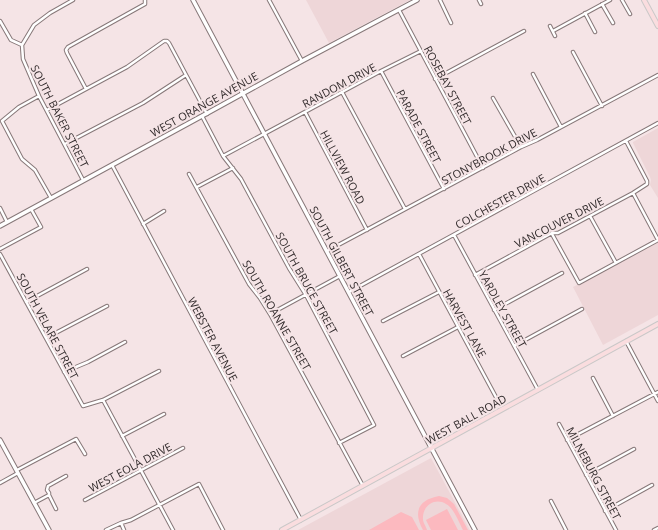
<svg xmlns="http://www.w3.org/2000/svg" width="658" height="530" viewBox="0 0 658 530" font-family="'Open Sans',sans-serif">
	<rect width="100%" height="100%" fill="#f5e4e6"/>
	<path fill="#eed6d8" d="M 306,0 L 410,0 L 329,43 Z
		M 658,128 L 658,198 L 650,185 L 651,180 L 650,177 L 633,143 L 633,142 Z
		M 658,242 L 658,315 L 603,345 L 573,287 Z
		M 431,458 L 470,530 L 298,530 Z"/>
	<path fill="#fcb9bf" d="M 439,496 L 447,498 L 454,504 L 468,530 L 463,530 C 459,523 454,508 446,504 C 435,497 422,506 423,519 C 423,523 426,526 427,530 L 423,530 C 413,512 418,500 439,496 Z
		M 447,509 L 458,530 L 431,530 L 426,520 Z
		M 401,512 L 412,517 L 419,530 L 369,530 Z"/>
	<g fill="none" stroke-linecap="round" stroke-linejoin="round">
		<defs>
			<path id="minor" d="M 269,0 L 302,61
				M 440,0 L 451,23
				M 479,0 L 481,4
				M 622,0 L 630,14
				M 602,4 L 613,23
				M 399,10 L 483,168
				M 585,13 L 595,32
				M 0,21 L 11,40 L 22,45 L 23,59 L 39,96 L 83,180
				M 550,26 L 555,36
				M 553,31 L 610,0
				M 22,45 L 34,25 L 50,13 L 73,0
				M 573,52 L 602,106
				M 381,71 L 444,189
				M 533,74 L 561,127
				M 435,79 L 524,31
				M 86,89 L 67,53 L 66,50 L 68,47 L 145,4 L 145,0
				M 342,92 L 405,209
				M 39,96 L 19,107 L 2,121 L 22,159 L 35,170 L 51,198
				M 493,98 L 521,147
				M 47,110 L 127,67 L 164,41 L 167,41 L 169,43 L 207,114
				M 305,112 L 367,230
				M 202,116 L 223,156 L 241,179 L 289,268 L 306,295 L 374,425 L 339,443
				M 65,144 L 143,103 L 186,75
				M 223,156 L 381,71 L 421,51
				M 112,165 L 301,520
				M 189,174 L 249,284 L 260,298 L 270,314 L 363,486
				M 197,187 L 233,168
				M 0,208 L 7,222
				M 590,216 L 616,263
				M 143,224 L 164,211
				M 552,234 L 579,283 L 658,240 L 633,193
				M 454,235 L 538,390
				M 0,249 L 41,227 L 31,209
				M 327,251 L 521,147 L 537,140 L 658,75
				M 0,254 L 83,406 L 103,400 L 159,371
				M 419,254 L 497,399
				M 475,275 L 552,233 L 558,233 L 633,193 L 647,184 L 647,181 L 626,141
				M 349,292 L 658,123
				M 26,302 L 87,269
				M 494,310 L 562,273
				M 270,314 L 340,276
				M 383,321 L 439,292
				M 46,338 L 107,306
				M 626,341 L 658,401
				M 514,346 L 582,309
				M 403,356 L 458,327
				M 64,372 L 88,362 L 125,342
				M 593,378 L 613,416
				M 103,400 L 173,530
				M 559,424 L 616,530
				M 122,436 L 164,414
				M 567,440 L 658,392
				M 17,470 L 76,439 L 85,454
				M 586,475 L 634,449
				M 0,483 L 18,473
				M 49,495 L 56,509
				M 85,500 L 183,448
				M 551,501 L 566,530
				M 34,503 L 49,495 L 49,493 L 47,490 L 48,486 L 66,476
				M 605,511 L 652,485
				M 121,523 L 124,530
				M 106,530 L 121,523 L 131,520 L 199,484 L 223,530
				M 654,530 L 658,528"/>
			<path id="tertiary" d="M 193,0 L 475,530
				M 0,226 L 202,116 L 302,61 L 417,0"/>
			<path id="secondary" d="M 0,440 L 49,530"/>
			<path id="primary" d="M 644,0 L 658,26
				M 282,530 L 658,324"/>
		</defs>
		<use href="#minor" stroke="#877879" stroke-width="4.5"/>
		<use href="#tertiary" stroke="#877879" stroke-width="5.5"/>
		<use href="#secondary" stroke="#877879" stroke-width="5.5"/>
		<use href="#primary" stroke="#cac8c8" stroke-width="6"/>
		<use href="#minor" stroke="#fff" stroke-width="2.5"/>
		<use href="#tertiary" stroke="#fff" stroke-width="3.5"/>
		<use href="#secondary" stroke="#fff" stroke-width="3.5"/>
		<use href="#primary" stroke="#fadddf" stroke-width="4"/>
	</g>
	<g text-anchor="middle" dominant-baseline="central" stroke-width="4" stroke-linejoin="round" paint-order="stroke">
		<g font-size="11" fill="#322b2c" stroke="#f5e4e6">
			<text transform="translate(339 85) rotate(-28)">RANDOM DRIVE</text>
			<text transform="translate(448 85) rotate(62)">ROSEBAY STREET</text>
			<text transform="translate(204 104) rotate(-29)">WEST ORANGE AVENUE</text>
			<text transform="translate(60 116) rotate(63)">SOUTH BAKER STREET</text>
			<text transform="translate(419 126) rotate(62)">PARADE STREET</text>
			<text transform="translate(489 156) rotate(-28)">STONYBROOK DRIVE</text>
			<text transform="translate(343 167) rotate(62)">HILLVIEW ROAD</text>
			<text transform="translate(500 201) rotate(-29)">COLCHESTER DRIVE</text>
			<text transform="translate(559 222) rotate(-27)">VANCOUVER DRIVE</text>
			<text transform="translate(342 261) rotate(62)">SOUTH GILBERT STREET</text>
			<text transform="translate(307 283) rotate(61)">SOUTH BRUCE STREET</text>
			<text transform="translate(503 309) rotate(61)">YARDLEY STREET</text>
			<text transform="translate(277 315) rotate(60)">SOUTH ROANNE STREET</text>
			<text transform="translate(465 323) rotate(61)">HARVEST LANE</text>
			<text transform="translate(48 326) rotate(62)">SOUTH VELARE STREET</text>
			<text transform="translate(213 339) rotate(62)">WEBSTER AVENUE</text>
			<text transform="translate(466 419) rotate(-29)">WEST BALL ROAD</text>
			<text transform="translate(130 467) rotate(-28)">WEST EOLA DRIVE</text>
			<text transform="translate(594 473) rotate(62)">MILNEBURG STREET</text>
		</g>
	</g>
</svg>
